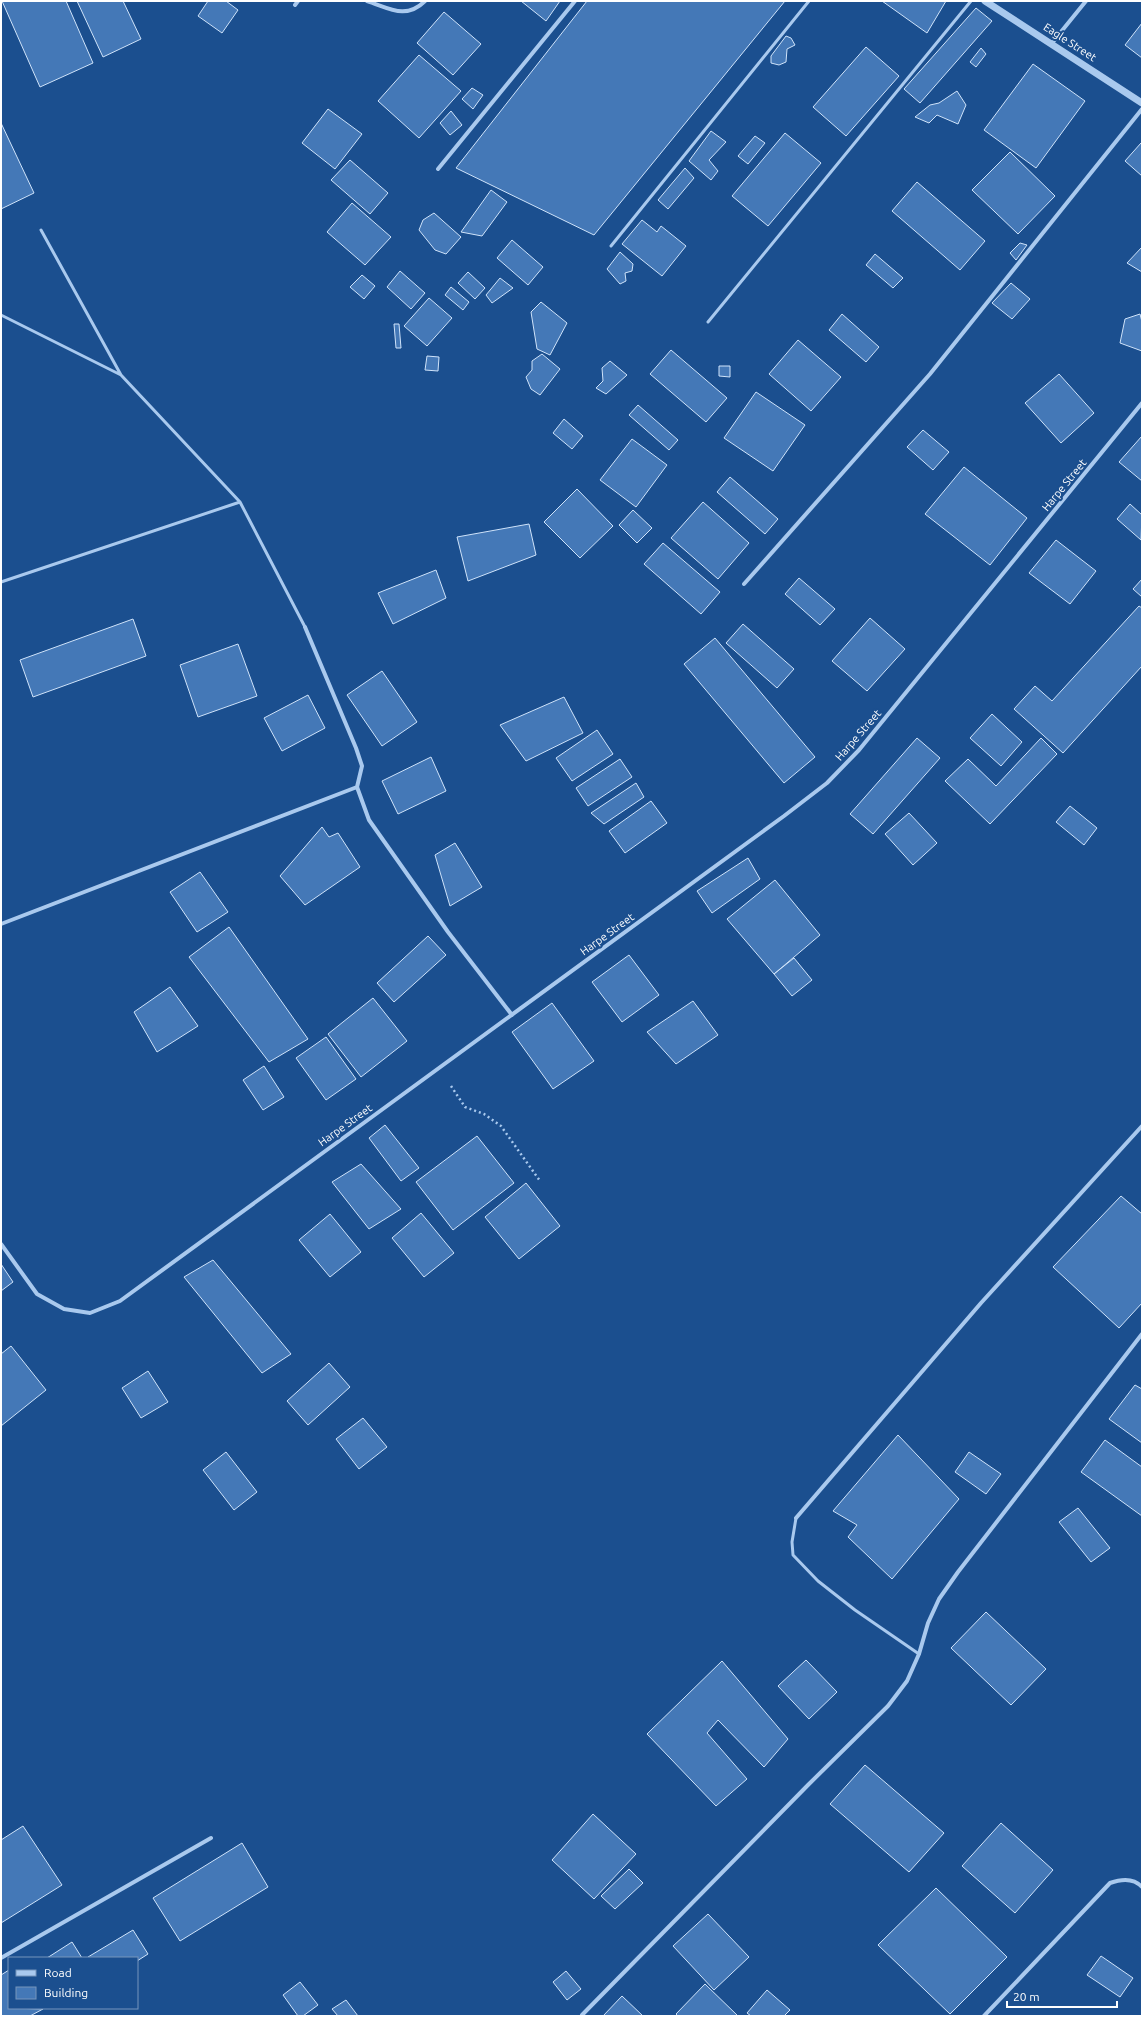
<svg xmlns="http://www.w3.org/2000/svg" width="1143" height="2017" viewBox="0 0 1143 2017" font-family="Ubuntu,sans-serif">
	<rect width="100%" height="100%" fill="#1b4f8f"/>
	<path fill="#4478b7" stroke="#cfe3fa" d="M 2,1 L 66,1 L 93,63 L 40,87 Z
		M 77,1 L 123,1 L 141,39 L 103,57 Z
		M 208,1 L 226,1 L 238,10 L 222,33 L 198,16 Z
		M 521,1 L 560,1 L 546,21 Z
		M 587,1 L 785,1 L 594,235 L 456,168 Z
		M 882,1 L 946,1 L 927,33 Z
		M 976,8 L 992,21 L 920,103 L 904,89 Z
		M 444,12 L 481,44 L 453,75 L 417,43 Z
		M 1142,23 L 1142,58 L 1125,45 Z
		M 786,36 L 791,38 L 795,45 L 787,49 L 786,62 L 779,65 L 771,63 L 771,56 Z
		M 866,47 L 899,76 L 846,136 L 813,107 Z
		M 981,48 L 986,54 L 976,67 L 970,62 Z
		M 419,55 L 461,91 L 419,138 L 378,101 Z
		M 1033,64 L 1085,101 L 1036,168 L 984,130 Z
		M 472,88 L 483,95 L 473,109 L 462,99 Z
		M 957,91 L 966,105 L 958,124 L 937,115 L 929,123 L 915,117 L 930,105 L 939,103 Z
		M 328,109 L 362,134 L 335,169 L 302,143 Z
		M 451,111 L 462,125 L 450,135 L 440,123 Z
		M 1,123 L 34,193 L 1,209 Z
		M 711,131 L 726,142 L 709,160 L 718,171 L 711,180 L 689,161 Z
		M 785,133 L 821,163 L 768,226 L 732,196 Z
		M 755,136 L 765,143 L 748,164 L 738,156 Z
		M 1141,143 L 1142,143 L 1142,176 L 1125,161 Z
		M 1010,152 L 1055,196 L 1018,234 L 972,190 Z
		M 350,160 L 388,193 L 370,214 L 331,180 Z
		M 685,168 L 694,178 L 668,209 L 658,200 Z
		M 917,182 L 985,241 L 960,270 L 892,211 Z
		M 491,190 L 507,202 L 482,236 L 461,232 Z
		M 352,203 L 391,237 L 365,265 L 327,232 Z
		M 434,213 L 461,237 L 446,254 L 435,250 L 419,230 L 423,220 Z
		M 642,220 L 657,232 L 661,226 L 686,246 L 662,276 L 622,244 Z
		M 512,240 L 543,267 L 528,285 L 497,258 Z
		M 1020,243 L 1027,245 L 1016,260 L 1010,253 Z
		M 1142,247 L 1142,272 L 1127,263 Z
		M 620,252 L 633,264 L 632,271 L 625,273 L 626,281 L 620,284 L 607,269 Z
		M 875,254 L 903,278 L 893,288 L 866,265 Z
		M 400,271 L 425,293 L 411,309 L 387,287 Z
		M 468,272 L 485,288 L 475,299 L 458,283 Z
		M 362,275 L 375,286 L 364,299 L 350,287 Z
		M 500,278 L 513,288 L 492,303 L 486,295 Z
		M 1011,283 L 1030,299 L 1012,319 L 992,303 Z
		M 451,287 L 469,302 L 463,310 L 445,295 Z
		M 429,298 L 452,318 L 427,346 L 404,326 Z
		M 541,302 L 567,323 L 550,355 L 537,349 L 531,312 Z
		M 842,314 L 879,347 L 866,362 L 829,330 Z
		M 1140,314 L 1142,322 L 1142,351 L 1120,343 L 1125,319 Z
		M 394,324 L 399,324 L 401,348 L 396,348 Z
		M 798,340 L 841,377 L 811,411 L 769,374 Z
		M 671,350 L 727,398 L 706,422 L 650,374 Z
		M 542,354 L 560,369 L 540,395 L 531,389 L 526,377 L 532,370 L 532,361 Z
		M 427,356 L 439,357 L 438,371 L 425,370 Z
		M 610,361 L 627,375 L 606,394 L 596,388 L 603,381 L 602,368 Z
		M 719,366 L 730,366 L 730,377 L 719,376 Z
		M 1059,374 L 1094,413 L 1061,443 L 1025,403 Z
		M 756,392 L 805,425 L 773,471 L 724,438 Z
		M 638,405 L 678,440 L 669,450 L 629,415 Z
		M 564,419 L 583,436 L 572,449 L 553,433 Z
		M 923,430 L 949,452 L 933,470 L 907,447 Z
		M 1142,436 L 1142,481 L 1119,462 Z
		M 632,439 L 667,465 L 636,507 L 600,480 Z
		M 964,467 L 1027,518 L 990,565 L 925,514 Z
		M 730,477 L 778,519 L 765,534 L 717,492 Z
		M 577,489 L 613,526 L 580,558 L 544,522 Z
		M 703,502 L 749,543 L 718,579 L 671,538 Z
		M 1130,504 L 1142,515 L 1141,540 L 1117,519 Z
		M 633,510 L 652,528 L 637,543 L 619,525 Z
		M 529,524 L 536,555 L 468,581 L 457,537 Z
		M 1056,540 L 1096,571 L 1070,604 L 1029,573 Z
		M 663,543 L 720,592 L 701,614 L 644,564 Z
		M 436,570 L 446,598 L 393,624 L 378,593 Z
		M 799,578 L 835,609 L 820,625 L 785,594 Z
		M 1142,579 L 1142,597 L 1133,589 Z
		M 1139,606 L 1142,608 L 1142,666 L 1063,753 L 1014,709 L 1035,686 L 1052,701 Z
		M 870,618 L 905,649 L 867,691 L 832,661 Z
		M 133,619 L 146,656 L 33,697 L 20,660 Z
		M 743,624 L 794,669 L 777,688 L 726,643 Z
		M 715,638 L 815,757 L 784,783 L 684,664 Z
		M 238,644 L 257,696 L 198,717 L 180,665 Z
		M 382,671 L 417,722 L 382,746 L 347,695 Z
		M 308,695 L 325,728 L 282,751 L 264,718 Z
		M 564,697 L 583,733 L 526,761 L 500,725 Z
		M 992,714 L 1022,742 L 1001,766 L 970,738 Z
		M 597,730 L 613,754 L 572,781 L 556,758 Z
		M 917,738 L 940,758 L 873,834 L 850,814 Z
		M 1041,738 L 1057,754 L 990,824 L 945,781 L 968,759 L 996,786 Z
		M 431,757 L 446,791 L 398,814 L 382,781 Z
		M 620,759 L 632,777 L 588,806 L 576,788 Z
		M 636,783 L 644,797 L 604,824 L 591,813 Z
		M 651,801 L 667,823 L 625,853 L 609,831 Z
		M 1070,806 L 1097,828 L 1084,845 L 1056,822 Z
		M 909,813 L 937,843 L 913,865 L 885,834 Z
		M 322,827 L 329,837 L 338,833 L 360,867 L 305,905 L 280,876 Z
		M 455,843 L 482,887 L 450,906 L 435,855 Z
		M 748,858 L 760,879 L 712,913 L 697,891 Z
		M 200,872 L 228,912 L 197,932 L 170,892 Z
		M 775,880 L 820,935 L 774,974 L 727,919 Z
		M 229,927 L 308,1039 L 269,1062 L 189,957 Z
		M 428,936 L 446,955 L 394,1002 L 377,983 Z
		M 629,955 L 659,995 L 622,1022 L 592,982 Z
		M 794,958 L 812,980 L 792,996 L 774,974 Z
		M 170,987 L 198,1026 L 157,1052 L 134,1012 Z
		M 373,998 L 407,1041 L 361,1077 L 328,1034 Z
		M 693,1001 L 718,1035 L 676,1064 L 647,1032 Z
		M 552,1003 L 594,1061 L 553,1089 L 512,1032 Z
		M 326,1037 L 356,1079 L 326,1100 L 296,1058 Z
		M 264,1066 L 284,1097 L 263,1110 L 243,1080 Z
		M 385,1125 L 419,1168 L 401,1181 L 369,1138 Z
		M 477,1136 L 514,1183 L 453,1230 L 416,1182 Z
		M 361,1164 L 401,1209 L 369,1229 L 332,1182 Z
		M 526,1183 L 560,1226 L 519,1259 L 485,1217 Z
		M 1121,1196 L 1142,1214 L 1142,1303 L 1119,1328 L 1053,1267 Z
		M 421,1213 L 454,1253 L 424,1277 L 392,1238 Z
		M 330,1214 L 361,1252 L 330,1277 L 299,1240 Z
		M 213,1260 L 291,1354 L 262,1373 L 184,1277 Z
		M 1,1264 L 13,1282 L 1,1291 Z
		M 11,1346 L 46,1390 L 1,1426 L 1,1354 Z
		M 329,1363 L 350,1387 L 308,1425 L 287,1401 Z
		M 148,1371 L 168,1402 L 141,1418 L 122,1388 Z
		M 1135,1385 L 1142,1389 L 1142,1443 L 1109,1419 Z
		M 363,1418 L 387,1447 L 359,1469 L 336,1439 Z
		M 898,1435 L 959,1499 L 892,1579 L 848,1537 L 857,1525 L 833,1511 Z
		M 1105,1440 L 1142,1467 L 1142,1516 L 1081,1472 Z
		M 226,1452 L 257,1492 L 234,1510 L 203,1470 Z
		M 969,1452 L 1001,1474 L 986,1494 L 955,1472 Z
		M 1078,1508 L 1110,1548 L 1091,1562 L 1059,1522 Z
		M 986,1612 L 1046,1669 L 1011,1705 L 951,1648 Z
		M 806,1660 L 837,1692 L 809,1719 L 778,1686 Z
		M 722,1661 L 788,1739 L 764,1767 L 718,1720 L 707,1733 L 747,1779 L 716,1806 L 647,1734 Z
		M 865,1765 L 944,1833 L 909,1872 L 830,1804 Z
		M 593,1814 L 636,1854 L 594,1899 L 552,1860 Z
		M 1001,1823 L 1053,1870 L 1015,1913 L 962,1866 Z
		M 23,1826 L 62,1885 L 1,1923 L 1,1840 Z
		M 242,1843 L 268,1887 L 180,1941 L 153,1898 Z
		M 629,1869 L 643,1883 L 615,1909 L 601,1896 Z
		M 936,1888 L 1007,1957 L 950,2014 L 878,1945 Z
		M 708,1914 L 749,1957 L 714,1990 L 673,1946 Z
		M 133,1930 L 148,1954 L 137,1961 L 137,1958 L 89,1958 L 88,1957 Z
		M 72,1942 L 82,1958 L 47,1958 Z
		M 1101,1956 L 1133,1978 L 1120,1997 L 1087,1975 Z
		M 9,1970 L 9,2008 L 43,2009 L 30,2016 L 1,2016 L 1,1975 Z
		M 566,1971 L 581,1989 L 567,2000 L 553,1982 Z
		M 300,1982 L 318,2005 L 303,2016 L 298,2016 L 283,1995 Z
		M 705,1984 L 738,2016 L 678,2016 L 676,2014 Z
		M 767,1990 L 790,2010 L 784,2016 L 751,2016 L 747,2013 Z
		M 622,1996 L 643,2016 L 603,2016 Z
		M 346,2000 L 358,2016 L 338,2016 L 332,2009 Z"/>
	<g fill="none" stroke-linecap="round" stroke-linejoin="round">
		<path stroke="#a9c9ee" stroke-width="2.5" stroke-dasharray="2 3" stroke-linecap="butt" d="M 451,1086 L 465,1107 L 484,1114 L 501,1126 L 540,1181"/>
		<path stroke="#a9c9ee" stroke-width="3" d="M 41,230 L 121,375 L 240,502
			M 611,246 L 809,1
			M 1,315 L 121,375
			M 708,322 L 971,1
			M 1,582 L 240,502 L 305,627
			M 796,1518 L 792,1542 L 793,1555 L 818,1581 L 855,1610 L 919,1654"/>
		<path stroke="#a9c9ee" stroke-width="4" d="M 367,1 C 389,8 406,20 425,1
			M 295,5 L 298,1
			M 1052,43 L 1086,1
			M 438,169 L 575,1
			M 744,584 L 930,374 L 1142,109
			M 305,627 L 356,748 L 362,766 L 357,787 L 369,820 L 448,932 L 512,1015
			M 1,924 L 357,787
			M 1,1244 L 37,1294 L 64,1309 L 90,1313 L 120,1301 L 784,816 L 827,783 L 859,750 L 1142,403
			M 796,1518 L 981,1303 L 1142,1126
			M 1,1958 L 211,1838
			M 582,2015 L 808,1785 L 888,1706 L 907,1681 L 919,1654 L 928,1623 L 939,1599 L 958,1572 L 1142,1334
			M 984,2016 L 1110,1883 C 1121,1879 1133,1877 1142,1887"/>
		<path stroke="#a9c9ee" stroke-width="7" d="M 985,1 L 1142,103"/>
	</g>
	<g text-anchor="middle" dominant-baseline="central" stroke-width="4" stroke-linejoin="round" paint-order="stroke">
		<g font-size="11" fill="#fff" stroke="#1b4f8f">
			<text transform="translate(1070 42) rotate(33)">Eagle Street</text>
			<text transform="translate(1064 485) rotate(-51)">Harpe Street</text>
			<text transform="translate(858 735) rotate(-49)">Harpe Street</text>
			<text transform="translate(607 934) rotate(-36)">Harpe Street</text>
			<text transform="translate(345 1125) rotate(-36)">Harpe Street</text>
		</g>
	</g>
	<rect width="1143" height="2017" fill="none" stroke="#ffffff" stroke-width="4"/>
	<rect x="8" y="1957" width="130" height="52" fill="#1b4f8f" stroke="#7695bc"/>
	<rect x="16" y="1970" width="20" height="6" fill="#a9c9ee" stroke="#7695bc"/>
	<text x="44" y="1977" font-size="12" fill="#ffffff">Road</text>
	<rect x="16" y="1987" width="20" height="12" fill="#4478b7" stroke="#7695bc"/>
	<text x="44" y="1997" font-size="12" fill="#ffffff">Building</text>
	<path d="M1007 2001v6h110v-6" fill="none" stroke="#ffffff" stroke-width="2"/>
	<text x="1013" y="2001" font-size="12" fill="#ffffff" stroke="#1b4f8f" stroke-width="3" paint-order="stroke">20 m</text>
</svg>
